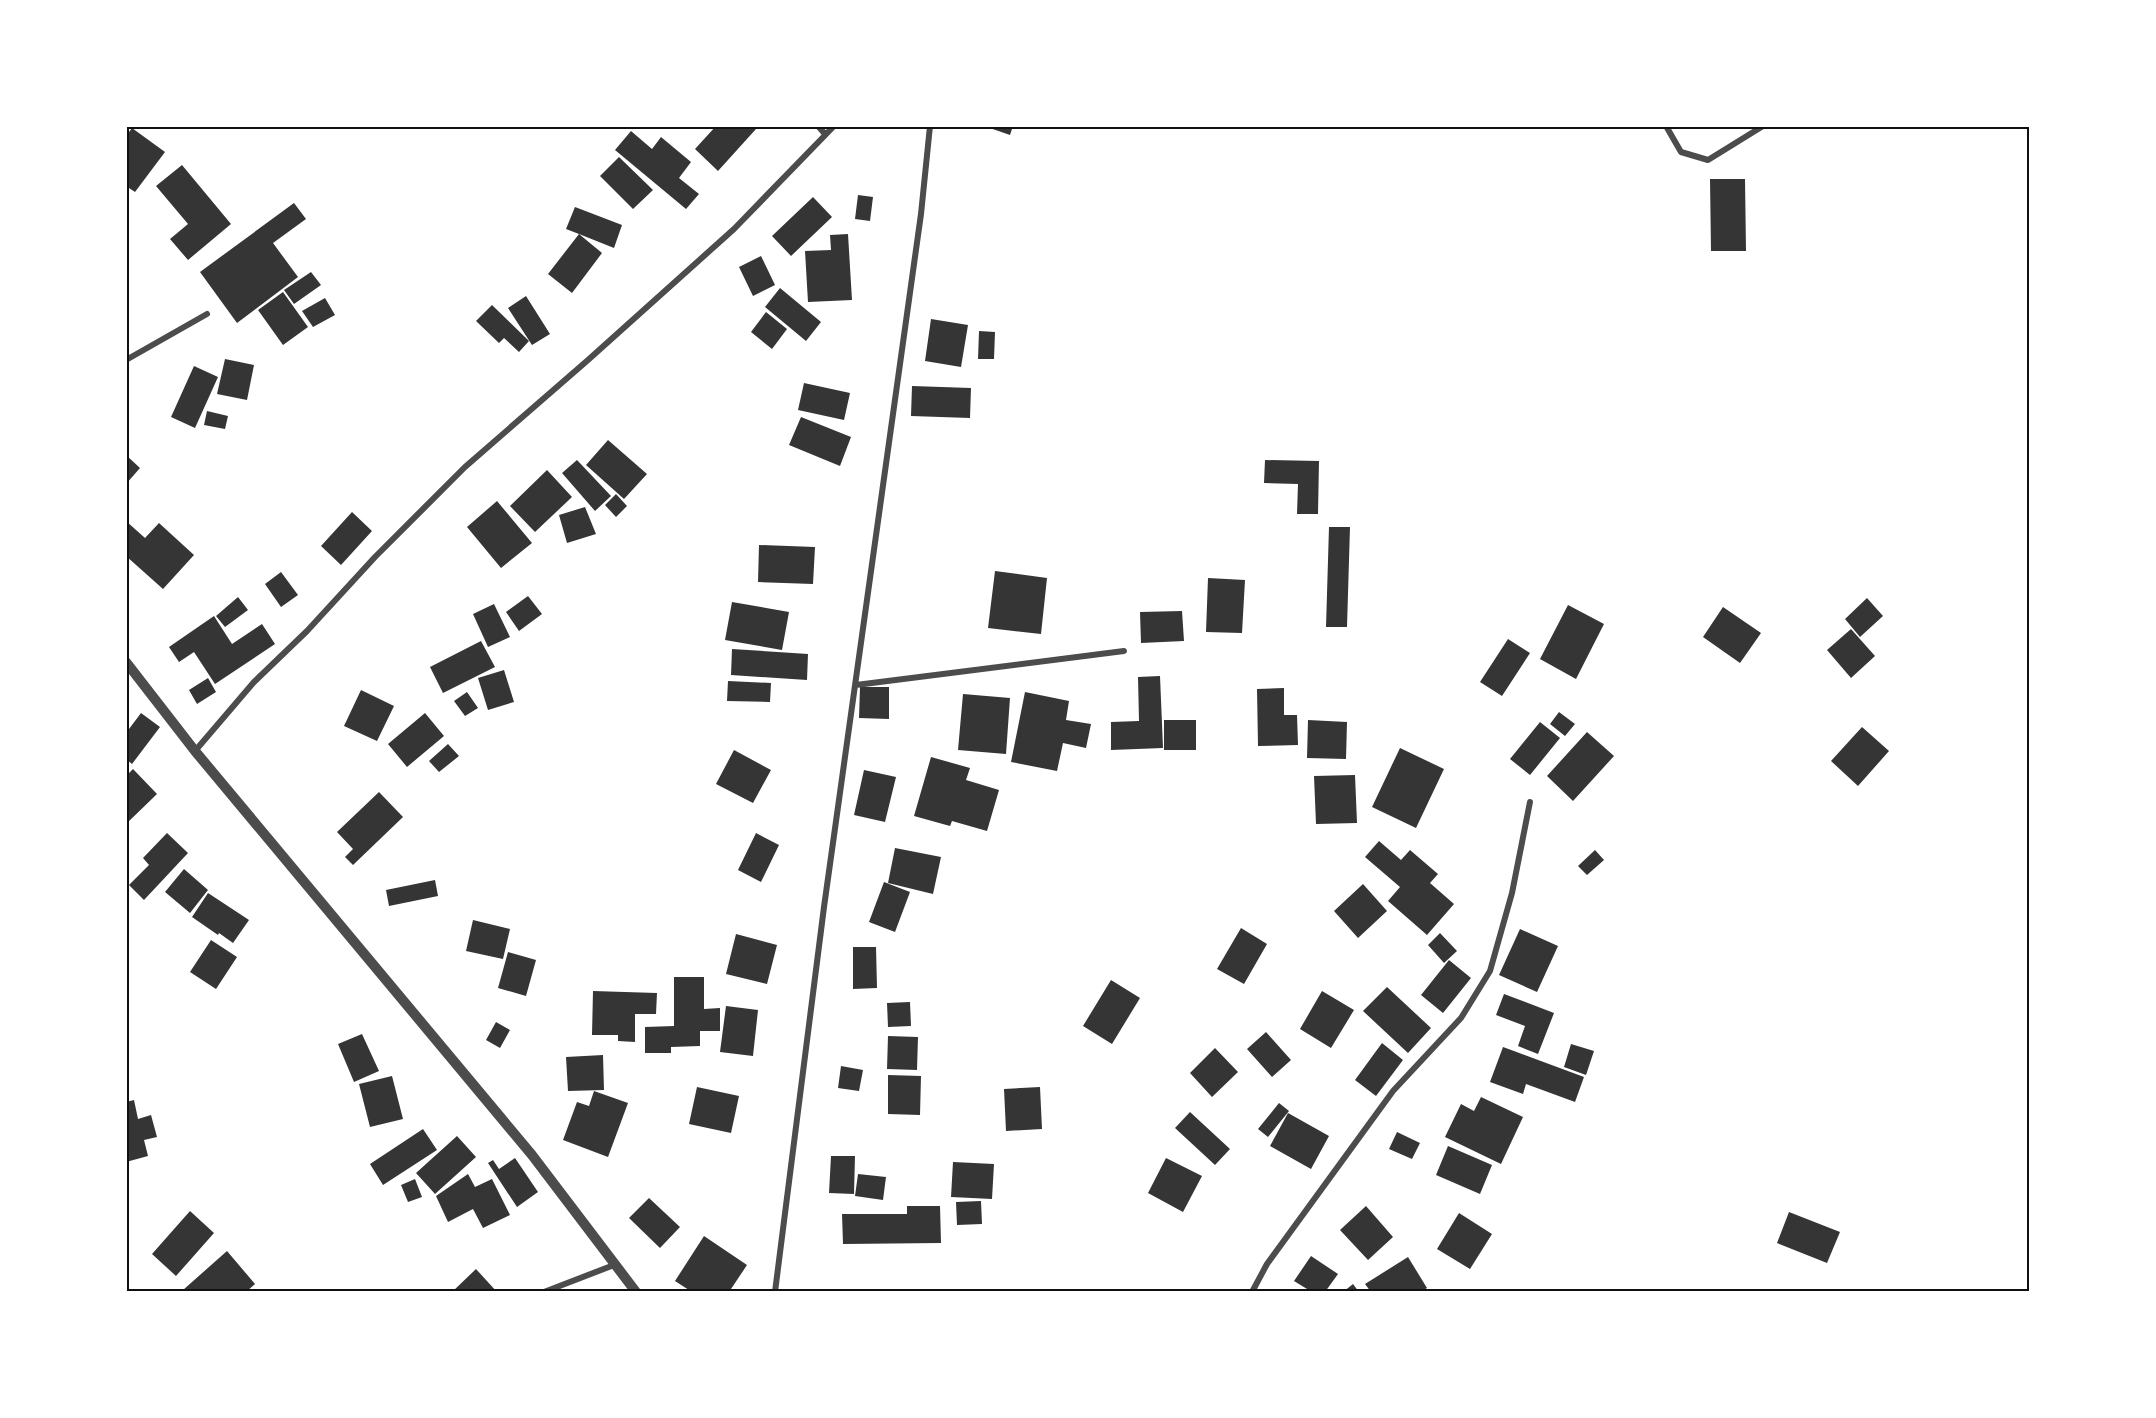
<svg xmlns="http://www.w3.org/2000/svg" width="2156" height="1418" viewBox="0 0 2156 1418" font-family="Mulish,sans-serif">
	<rect width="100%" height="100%" fill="#fff"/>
	<path fill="#353535" d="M 716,126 L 753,126 L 756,129 L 718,171 L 695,149 Z
		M 984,126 L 1013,126 L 1010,135 Z
		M 132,128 L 165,152 L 135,192 L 126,186 L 126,136 Z
		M 631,131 L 652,149 L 661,137 L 691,162 L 679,178 L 699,194 L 686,209 L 615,150 Z
		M 619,157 L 653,190 L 633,209 L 600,176 Z
		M 182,165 L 231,224 L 188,260 L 170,239 L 188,224 L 156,186 Z
		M 1710,179 L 1745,179 L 1746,251 L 1711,251 Z
		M 858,195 L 873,197 L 870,221 L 855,219 Z
		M 813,197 L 832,217 L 791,256 L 772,236 Z
		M 294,203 L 306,219 L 273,243 L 298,277 L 237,323 L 200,272 Z
		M 575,207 L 622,225 L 614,248 L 579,234 L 602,253 L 572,293 L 548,274 L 579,234 L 566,229 Z
		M 848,234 L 852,300 L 808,302 L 805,251 L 831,250 L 830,235 Z
		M 761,256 L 775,285 L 753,296 L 739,267 Z
		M 311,272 L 321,285 L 294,304 L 284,290 Z
		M 780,288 L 821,322 L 806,341 L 765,307 Z
		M 283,292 L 308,327 L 283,345 L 258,310 Z
		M 526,296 L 550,334 L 532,345 L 508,308 Z
		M 325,298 L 335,315 L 313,327 L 302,311 Z
		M 492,305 L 529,341 L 519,352 L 504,338 L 499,343 L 476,321 Z
		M 766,312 L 787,329 L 772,349 L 751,332 Z
		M 931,319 L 968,325 L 961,367 L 925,361 Z
		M 979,331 L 995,332 L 994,359 L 978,359 Z
		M 225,359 L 254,365 L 247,400 L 217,394 Z
		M 194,366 L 218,377 L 195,428 L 171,417 Z
		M 804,383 L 850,393 L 844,420 L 798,410 Z
		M 912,386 L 971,388 L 970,418 L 911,416 Z
		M 207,411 L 228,416 L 225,429 L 204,425 Z
		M 801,417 L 851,437 L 840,466 L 789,445 Z
		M 608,440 L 647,474 L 624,499 L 586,465 Z
		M 126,455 L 140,468 L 126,484 Z
		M 577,460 L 611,496 L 595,511 L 562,473 Z
		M 1265,460 L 1319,461 L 1318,514 L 1297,514 L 1298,484 L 1264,483 Z
		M 547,470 L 572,497 L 535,532 L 510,506 Z
		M 616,494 L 627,506 L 616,517 L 605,505 Z
		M 497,501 L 532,543 L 501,568 L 467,527 Z
		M 585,507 L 596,534 L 567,543 L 559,515 Z
		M 352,512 L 372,531 L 341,565 L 321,546 Z
		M 126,521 L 145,538 L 159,523 L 194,555 L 163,589 L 126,556 Z
		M 1329,527 L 1350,527 L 1347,627 L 1326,627 Z
		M 759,545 L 815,547 L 813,584 L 758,582 Z
		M 995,571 L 1047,578 L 1041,634 L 988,628 Z
		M 281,572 L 298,595 L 281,607 L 265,584 Z
		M 1208,578 L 1245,580 L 1242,633 L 1206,632 Z
		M 528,596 L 542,614 L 519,631 L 506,612 Z
		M 238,597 L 248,610 L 225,627 L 216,616 Z
		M 1867,598 L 1883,616 L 1860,637 L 1845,619 Z
		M 732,602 L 789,612 L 782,650 L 725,640 Z
		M 494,604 L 510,637 L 488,647 L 473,614 Z
		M 1568,605 L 1604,624 L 1576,679 L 1540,659 Z
		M 1723,607 L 1761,633 L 1740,663 L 1703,637 Z
		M 1182,611 L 1184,641 L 1141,643 L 1140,612 Z
		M 214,616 L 232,644 L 262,624 L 275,644 L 215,684 L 194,652 L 179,662 L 169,647 Z
		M 1851,629 L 1875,656 L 1851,678 L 1827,650 Z
		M 1508,639 L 1530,653 L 1502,696 L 1480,682 Z
		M 481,641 L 495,667 L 443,693 L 430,667 Z
		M 732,649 L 808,654 L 807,680 L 731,675 Z
		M 504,670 L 514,702 L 488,710 L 478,678 Z
		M 1160,676 L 1163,748 L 1111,750 L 1111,722 L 1139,721 L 1138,677 Z
		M 208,678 L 216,692 L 197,704 L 189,690 Z
		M 728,681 L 771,683 L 770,702 L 727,701 Z
		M 860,687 L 889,687 L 889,719 L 859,718 Z
		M 1284,688 L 1284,715 L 1297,715 L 1298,745 L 1258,746 L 1257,689 Z
		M 361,690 L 394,706 L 377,741 L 344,726 Z
		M 467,692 L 478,708 L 465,716 L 454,701 Z
		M 1025,692 L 1069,701 L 1066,720 L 1091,724 L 1086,748 L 1063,743 L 1057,771 L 1011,762 Z
		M 963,694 L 1010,698 L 1006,754 L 958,750 Z
		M 1559,712 L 1575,724 L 1565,736 L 1550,724 Z
		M 141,713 L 160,727 L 132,764 L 126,759 L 126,733 Z
		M 425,713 L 444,736 L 407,767 L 388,744 Z
		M 1164,720 L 1196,720 L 1196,750 L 1164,750 Z
		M 1308,720 L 1347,722 L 1346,759 L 1307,758 Z
		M 1540,722 L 1560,738 L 1530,775 L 1510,759 Z
		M 1862,727 L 1889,751 L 1858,786 L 1831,761 Z
		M 1587,732 L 1614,756 L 1573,801 L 1547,776 Z
		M 448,744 L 459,756 L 439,772 L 429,761 Z
		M 1400,748 L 1444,769 L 1416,828 L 1372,807 Z
		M 734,750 L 771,770 L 753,803 L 716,784 Z
		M 931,757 L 970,768 L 966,780 L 999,790 L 987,831 L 952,821 L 950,826 L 914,816 Z
		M 133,769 L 157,794 L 126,824 L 126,776 Z
		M 864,770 L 896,777 L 885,822 L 854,815 Z
		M 1355,775 L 1357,823 L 1316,824 L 1314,776 Z
		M 379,792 L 403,817 L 353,865 L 345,857 L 353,849 L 337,832 Z
		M 167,833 L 188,853 L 144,900 L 129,885 L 149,865 L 143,858 Z
		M 756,833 L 779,845 L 761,882 L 738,870 Z
		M 1379,841 L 1401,860 L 1410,850 L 1438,874 L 1430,883 L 1454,904 L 1427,935 L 1388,901 L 1400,887 L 1365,857 Z
		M 895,848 L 941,857 L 933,894 L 888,883 Z
		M 1595,850 L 1604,860 L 1587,875 L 1578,866 Z
		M 184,869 L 208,890 L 190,913 L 165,892 Z
		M 435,880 L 438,896 L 389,906 L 386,890 Z
		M 884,882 L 910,892 L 895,932 L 869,922 Z
		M 1363,884 L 1387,911 L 1358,938 L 1334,911 Z
		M 208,893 L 249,920 L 233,943 L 219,933 L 218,935 L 192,917 Z
		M 473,920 L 510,929 L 503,959 L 466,951 Z
		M 1241,928 L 1267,944 L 1244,984 L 1217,969 Z
		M 1520,929 L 1558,946 L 1537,992 L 1499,975 Z
		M 1440,933 L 1457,951 L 1444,963 L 1428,945 Z
		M 736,934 L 777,945 L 767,984 L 726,974 Z
		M 211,940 L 237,957 L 216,989 L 190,972 Z
		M 853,947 L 876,947 L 877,988 L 853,989 Z
		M 508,952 L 536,960 L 526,996 L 498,988 Z
		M 1449,960 L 1471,978 L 1443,1013 L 1421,995 Z
		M 674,977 L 704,977 L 704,1009 L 720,1008 L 720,1031 L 700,1031 L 700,1046 L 671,1047 L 671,1053 L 645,1053 L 645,1027 L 674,1026 Z
		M 1111,980 L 1140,998 L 1112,1044 L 1083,1026 Z
		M 1387,987 L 1431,1028 L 1408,1053 L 1363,1011 Z
		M 593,991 L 657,993 L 656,1014 L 635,1014 L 635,1042 L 618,1041 L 618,1035 L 592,1035 Z
		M 1322,991 L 1354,1010 L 1331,1048 L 1300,1029 Z
		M 1504,994 L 1554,1013 L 1538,1054 L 1518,1046 L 1525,1026 L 1496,1015 Z
		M 910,1002 L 911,1026 L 888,1027 L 887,1003 Z
		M 726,1006 L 758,1010 L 753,1056 L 720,1052 Z
		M 496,1022 L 510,1030 L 500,1048 L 486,1040 Z
		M 1266,1032 L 1291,1060 L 1272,1077 L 1247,1049 Z
		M 362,1034 L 379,1071 L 354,1082 L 338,1044 Z
		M 888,1036 L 918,1037 L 917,1070 L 887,1069 Z
		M 1382,1043 L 1403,1060 L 1376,1096 L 1355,1080 Z
		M 1571,1044 L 1594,1051 L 1586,1075 L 1564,1067 Z
		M 1503,1047 L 1584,1077 L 1575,1102 L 1526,1084 L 1523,1094 L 1490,1082 Z
		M 1215,1048 L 1238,1072 L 1212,1097 L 1190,1073 Z
		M 603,1055 L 604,1090 L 568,1091 L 566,1057 Z
		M 841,1066 L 863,1070 L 859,1091 L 838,1088 Z
		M 888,1075 L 921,1076 L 920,1115 L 888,1114 Z
		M 392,1076 L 403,1119 L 370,1127 L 359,1084 Z
		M 697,1087 L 739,1096 L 731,1133 L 689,1124 Z
		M 1040,1087 L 1042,1129 L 1006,1131 L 1004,1089 Z
		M 594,1091 L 628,1103 L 608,1157 L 563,1140 L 577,1102 L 589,1106 Z
		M 1481,1097 L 1523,1117 L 1501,1164 L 1445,1137 L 1461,1104 L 1474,1111 Z
		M 134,1100 L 138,1119 L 151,1115 L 157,1137 L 144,1140 L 148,1156 L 126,1162 L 126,1102 Z
		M 1279,1103 L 1289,1111 L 1268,1137 L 1258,1129 Z
		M 1190,1112 L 1230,1149 L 1215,1165 L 1175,1128 Z
		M 1288,1113 L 1329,1136 L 1311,1169 L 1270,1146 Z
		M 423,1129 L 437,1150 L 383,1185 L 370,1164 Z
		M 1397,1132 L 1420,1143 L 1412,1159 L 1389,1149 Z
		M 457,1136 L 476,1157 L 435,1194 L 416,1173 Z
		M 1448,1146 L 1492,1165 L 1480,1194 L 1436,1175 Z
		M 831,1156 L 855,1156 L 854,1194 L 829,1193 Z
		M 515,1158 L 538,1192 L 517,1207 L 488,1163 L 493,1160 L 499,1169 Z
		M 1166,1158 L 1202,1176 L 1183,1212 L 1148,1193 Z
		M 953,1162 L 994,1164 L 992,1199 L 951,1197 Z
		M 468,1174 L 475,1187 L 492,1179 L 510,1215 L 483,1228 L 473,1209 L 448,1222 L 436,1196 Z
		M 858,1174 L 886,1177 L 883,1200 L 855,1196 Z
		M 415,1179 L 422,1197 L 408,1202 L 401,1185 Z
		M 649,1198 L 680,1227 L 660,1248 L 629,1218 Z
		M 981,1201 L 982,1224 L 957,1225 L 956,1202 Z
		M 907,1206 L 940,1206 L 941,1243 L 843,1244 L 842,1214 L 907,1214 Z
		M 1366,1206 L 1393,1237 L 1368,1260 L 1340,1230 Z
		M 190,1211 L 214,1233 L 176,1276 L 152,1254 Z
		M 1789,1212 L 1840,1232 L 1827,1263 L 1777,1243 Z
		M 1459,1213 L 1492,1234 L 1470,1269 L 1437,1249 Z
		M 704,1236 L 747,1265 L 729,1292 L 692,1292 L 675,1281 Z
		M 227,1251 L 255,1284 L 246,1292 L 185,1292 L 183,1290 Z
		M 1311,1256 L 1338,1274 L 1325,1292 L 1312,1292 L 1294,1281 Z
		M 1408,1257 L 1427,1288 L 1421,1292 L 1371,1292 L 1365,1284 Z
		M 476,1269 L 497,1292 L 452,1292 Z
		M 1353,1284 L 1359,1292 L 1343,1292 Z"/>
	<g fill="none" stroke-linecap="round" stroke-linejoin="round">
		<path stroke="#4c4c4c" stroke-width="6" d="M 818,126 L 825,134
			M 1666,126 L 1681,152 L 1708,160 L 1763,126
			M 126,360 L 207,314
			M 856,685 L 1124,651
			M 195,751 L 254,682 L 307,631 L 375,557 L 465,467 L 588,360 L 734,229 L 834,126
			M 544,1292 L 614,1265
			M 775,1292 L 824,907 L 921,214 L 930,126
			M 1252,1292 L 1267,1264 L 1393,1091 L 1461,1018 L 1490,971 L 1512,893 L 1530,802"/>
		<path stroke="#4c4c4c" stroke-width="10" d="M 126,662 L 195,751 L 532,1155 L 636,1292"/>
	</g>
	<rect width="2156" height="1418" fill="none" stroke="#ffffff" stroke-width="255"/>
	<rect x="128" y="128" width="1900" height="1162" fill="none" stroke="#111" stroke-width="2"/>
</svg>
